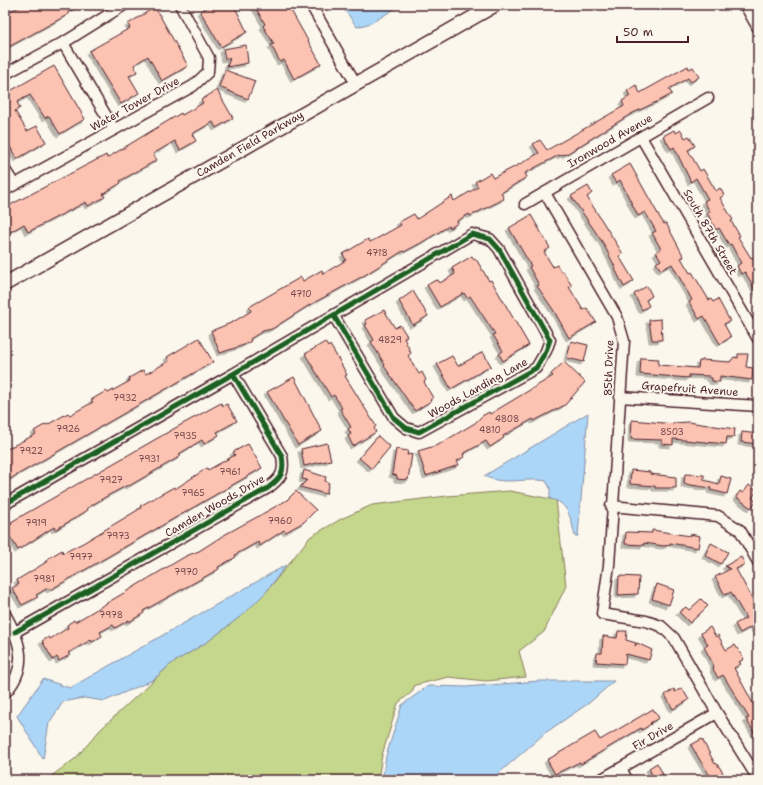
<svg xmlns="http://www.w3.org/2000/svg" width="763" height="785" viewBox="0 0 763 785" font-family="'Shantell Sans',sans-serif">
	<defs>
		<filter id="shadow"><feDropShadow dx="-3" dy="3" stdDeviation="0" flood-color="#0004"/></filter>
	</defs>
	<rect width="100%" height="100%" fill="#fbf7ec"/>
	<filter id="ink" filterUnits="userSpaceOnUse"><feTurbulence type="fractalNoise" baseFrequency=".025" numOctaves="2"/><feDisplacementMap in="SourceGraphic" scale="8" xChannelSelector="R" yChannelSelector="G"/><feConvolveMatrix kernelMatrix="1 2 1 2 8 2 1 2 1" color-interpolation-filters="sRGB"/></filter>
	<g filter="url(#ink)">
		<path fill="#c4d78c" stroke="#877b5c" d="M 510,491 L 556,500 L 566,586 L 544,632 L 519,651 L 526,677 L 486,681 L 449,677 L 415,685 L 412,692 L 398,703 L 382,755 L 378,780 L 46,780 L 76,758 L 100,730 L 171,664 L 207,642 L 245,613 L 267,591 L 310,537 L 341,519 L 372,505 L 447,496 Z"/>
		<path fill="#acd6f7" stroke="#858da5" d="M 341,5 L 401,5 L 371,23 L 357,27 Z
			M 588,413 L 578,536 L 575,536 C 571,520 569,502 550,499 L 550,488 L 546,481 C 526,477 504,486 484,476 Z
			M 286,565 L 267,591 L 245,613 L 207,642 L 171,664 L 153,680 L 105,701 L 84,698 L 63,702 L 49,723 L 43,759 L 17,716 L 43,679 L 70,688 Z
			M 539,681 L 614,681 L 589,703 L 545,733 L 491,780 L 382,780 L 386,756 L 402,705 L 428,686 L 466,687 Z"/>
		<path fill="#fcc3b2" stroke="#4a1f2b" filter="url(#shadow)" d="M 24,5 L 81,5 L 68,12 L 69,14 L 5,49 L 5,13 Z
			M 211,5 L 234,5 L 247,32 L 221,47 L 200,11 Z
			M 254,5 L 288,5 L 321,64 L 294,79 L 284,60 L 280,62 L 271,45 L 274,44 L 263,26 L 265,24 Z
			M 155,7 L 188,66 L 162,81 L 148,56 L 134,65 L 137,72 L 129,76 L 139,93 L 121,104 L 89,51 L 130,28 L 128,24 Z
			M 246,45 L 248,63 L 227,67 L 230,58 L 225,59 L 223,49 Z
			M 54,66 L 85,119 L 60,134 L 49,116 L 45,118 L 30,95 L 17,102 L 20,108 L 15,111 L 27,131 L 37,126 L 46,142 L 17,159 L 5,138 L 5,94 Z
			M 688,66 L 689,69 L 693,67 L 699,77 L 691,82 L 688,78 L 669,89 L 672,94 L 663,99 L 631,114 L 565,155 L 564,154 L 560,156 L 559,155 L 525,173 L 527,177 L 501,193 L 504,199 L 470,216 L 469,214 L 457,221 L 458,223 L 450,228 L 449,226 L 421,243 L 404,252 L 403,251 L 365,275 L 308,306 L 272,329 L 263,331 L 250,339 L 251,341 L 244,345 L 220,353 L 211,331 L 233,322 L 251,311 L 249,307 L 301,277 L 303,281 L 322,270 L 323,274 L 346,260 L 343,254 L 368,239 L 370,242 L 378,238 L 401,225 L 399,222 L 414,214 L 417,219 L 452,196 L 454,201 L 478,187 L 475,182 L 490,173 L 493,178 L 520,164 L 539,153 L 533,144 L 540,140 L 547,150 L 624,106 L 622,101 L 630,96 L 627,91 L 636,85 L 640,93 Z
			M 225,70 L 255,81 L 248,99 L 219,87 Z
			M 217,90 L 233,118 L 216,128 L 213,122 L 192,134 L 196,141 L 180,150 L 175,141 L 153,154 L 157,160 L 120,181 L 121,183 L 103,194 L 105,197 L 88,206 L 86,202 L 28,232 L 24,224 L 5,235 L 5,210 L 12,204 L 106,155 L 107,158 L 181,113 L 182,115 L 203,103 L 201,100 Z
			M 674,130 L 676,133 L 681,130 L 685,138 L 689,136 L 695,146 L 688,150 L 700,171 L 703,169 L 716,191 L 720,188 L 724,195 L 720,198 L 733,220 L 731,221 L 740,236 L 738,237 L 751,258 L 752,257 L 758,266 L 758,294 L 745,272 L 741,274 L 737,266 L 741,263 L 731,244 L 729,245 L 719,228 L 716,230 L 707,213 L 710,212 L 704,201 L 708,199 L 696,178 L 691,182 L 674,147 L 671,149 L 663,136 Z
			M 630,164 L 659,216 L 664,224 L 666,223 L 684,257 L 681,258 L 690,273 L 692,272 L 709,300 L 711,299 L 713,302 L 718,299 L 730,321 L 724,324 L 731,337 L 720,344 L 704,316 L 699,319 L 689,302 L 692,300 L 672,264 L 661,270 L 656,263 L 661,260 L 656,252 L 661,249 L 652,233 L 656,231 L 645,212 L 638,216 L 620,180 L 616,183 L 611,175 Z
			M 588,186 L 592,193 L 587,197 L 623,254 L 619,256 L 634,281 L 624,287 L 615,269 L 616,269 L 603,243 L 571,196 Z
			M 531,215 L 550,248 L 544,252 L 553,267 L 557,265 L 561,272 L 563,271 L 572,286 L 569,287 L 583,310 L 587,308 L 596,322 L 569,338 L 554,311 L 537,286 L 539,285 L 529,267 L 531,266 L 509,228 Z
			M 472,256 L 474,260 L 476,259 L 489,281 L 491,280 L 529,345 L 503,361 L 499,354 L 503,351 L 493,335 L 495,334 L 470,296 L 467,298 L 464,293 L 440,307 L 427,285 L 434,281 L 438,280 L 440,283 L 455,274 L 452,268 Z
			M 647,286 L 652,296 L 646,300 L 649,306 L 642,310 L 634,294 Z
			M 413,291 L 428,316 L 413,325 L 399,301 Z
			M 384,310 L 395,328 L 400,325 L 407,336 L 404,338 L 411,353 L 408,356 L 419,374 L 422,372 L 426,380 L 424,382 L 433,398 L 430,400 L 431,401 L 415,411 L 384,366 L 385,365 L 371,342 L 374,340 L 365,325 L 367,324 L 365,320 Z
			M 661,319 L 662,340 L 652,340 L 649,320 Z
			M 199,338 L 213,362 L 5,482 L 5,450 L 36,434 L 34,431 L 46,424 L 47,425 L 68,413 L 70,415 L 93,402 L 91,400 L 106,391 L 108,393 L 130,381 L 129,378 L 143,370 L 146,374 L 169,361 L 167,357 Z
			M 571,341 L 588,345 L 584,362 L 567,358 Z
			M 325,342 L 328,347 L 330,345 L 339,360 L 347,375 L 345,376 L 376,426 L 374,428 L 376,432 L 353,446 L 348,436 L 351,434 L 348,429 L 351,427 L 340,409 L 342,408 L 334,395 L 331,397 L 305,354 Z
			M 483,352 L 491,366 L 451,389 L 437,364 L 452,356 L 458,366 Z
			M 738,354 L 748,354 L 746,367 L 753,368 L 752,380 L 720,376 L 720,382 L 712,381 L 712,378 L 709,378 L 709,376 L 689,375 L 689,378 L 640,374 L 641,358 L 659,359 L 658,365 L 698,368 L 699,361 L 702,361 L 702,360 L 730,362 L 734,357 L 738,358 Z
			M 564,362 L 585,382 L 565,405 L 534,421 L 533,419 L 503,436 L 504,438 L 490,447 L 486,441 L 463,454 L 464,457 L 457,461 L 459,465 L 426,476 L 418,451 L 438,445 L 475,423 L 482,416 L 489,412 L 490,414 L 553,376 L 551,374 Z
			M 294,377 L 322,431 L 298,445 L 267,392 Z
			M 221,403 L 223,406 L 227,404 L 237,421 L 217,432 L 219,435 L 204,444 L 202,440 L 179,454 L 181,456 L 129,486 L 128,485 L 109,495 L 87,508 L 88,510 L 70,521 L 55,530 L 54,527 L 18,550 L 5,528 L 12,524 L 11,522 L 177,427 Z
			M 632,420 L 674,424 L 674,423 L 688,422 L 735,429 L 734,437 L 727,437 L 726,444 L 673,439 L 673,445 L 662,444 L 662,440 L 631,439 Z
			M 742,432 L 758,434 L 758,444 L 741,442 Z
			M 378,436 L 390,447 L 372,469 L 359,458 Z
			M 327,443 L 331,460 L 304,466 L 301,449 Z
			M 248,444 L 262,468 L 50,590 L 48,588 L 36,595 L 38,597 L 22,605 L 12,588 L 19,584 L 17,580 L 48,561 L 47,559 L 62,550 L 63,553 L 83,543 L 141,508 L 140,506 L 174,487 L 175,489 L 207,468 L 208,470 L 235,455 L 233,452 Z
			M 396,449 L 408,451 L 407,455 L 412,454 L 408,480 L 397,479 L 397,476 L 392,474 Z
			M 304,470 L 326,477 L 325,481 L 329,483 L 326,494 L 300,487 L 307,480 L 302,479 Z
			M 631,470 L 650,472 L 650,474 L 676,477 L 676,488 L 655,488 L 655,486 L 630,484 Z
			M 685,474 L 704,475 L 704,480 L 719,484 L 721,476 L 731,479 L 727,494 L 710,490 L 711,488 L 684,484 Z
			M 749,485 L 757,491 L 752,498 L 756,501 L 751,508 L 736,497 L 740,491 L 743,493 Z
			M 296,491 L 316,510 L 304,522 L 286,532 L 284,530 L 260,546 L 258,542 L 235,555 L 236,557 L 218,567 L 219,569 L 143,611 L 144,613 L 129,622 L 129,620 L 115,628 L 113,625 L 100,632 L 102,636 L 92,642 L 91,640 L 68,653 L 70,655 L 59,661 L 57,657 L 53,660 L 42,641 L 49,637 L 50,639 L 66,629 L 68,628 L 67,625 L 74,620 L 75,622 L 186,556 L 199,551 L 224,535 L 257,517 L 287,500 Z
			M 652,530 L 690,536 L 690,534 L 700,536 L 698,548 L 670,543 L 669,545 L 664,546 L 644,543 L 644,545 L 625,544 L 626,532 L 652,533 Z
			M 711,543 L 728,552 L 721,564 L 705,555 Z
			M 741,557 L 745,564 L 736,569 L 753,600 L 758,597 L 758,635 L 753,626 L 740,633 L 735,624 L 746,618 L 731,592 L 725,595 L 715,577 L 730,569 L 725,566 Z
			M 619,576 L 639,577 L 638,594 L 618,595 Z
			M 657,584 L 674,590 L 669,605 L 652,599 Z
			M 701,599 L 708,606 L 690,623 L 679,612 L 686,607 L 689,610 Z
			M 710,627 L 716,637 L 718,635 L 726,650 L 735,645 L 744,659 L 739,662 L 741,664 L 734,668 L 758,713 L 758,739 L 746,719 L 749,718 L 723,675 L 718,678 L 713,669 L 714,668 L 713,664 L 704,647 L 708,645 L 701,633 Z
			M 618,631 L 627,631 L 626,640 L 636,643 L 635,646 L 637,643 L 652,650 L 649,660 L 626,654 L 625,664 L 596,662 L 597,653 L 602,653 L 603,636 L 617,638 Z
			M 682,688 L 689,700 L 673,709 L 665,695 L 674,689 L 675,692 Z
			M 653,709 L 659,718 L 650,723 L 651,724 L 642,730 L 641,728 L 581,764 L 580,762 L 555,774 L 547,760 L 595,732 L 600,740 Z
			M 702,739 L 715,764 L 716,763 L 720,768 L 727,780 L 713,780 L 701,762 L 691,745 Z
			M 657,763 L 666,780 L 654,780 L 649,768 Z"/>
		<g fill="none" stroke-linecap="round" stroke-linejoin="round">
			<defs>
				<path id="minor" d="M 311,5 L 356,84
					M 745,5 L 758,28
					M 63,43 L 114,129
					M 5,74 L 68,40 L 124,5
					M 641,137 L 758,339
					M 5,170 L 14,184
					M 5,190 L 193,86 L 208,72 L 209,58 L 180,5
					M 545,193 L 617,317 L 624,341 L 609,565 L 602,614 L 646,621 L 661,626 L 674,638 L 717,713 L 758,779
					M 525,204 L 708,98
					M 233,374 L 472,234 L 490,239 L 499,249 L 550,340 L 546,351 L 536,368 L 419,432 L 406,428 L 394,418 L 334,316
					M 620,397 L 758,406
					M 5,504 L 233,374 L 282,456 C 285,473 281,478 268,488 L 15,632
					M 611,506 L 718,516 L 740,530 L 758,562
					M 5,614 C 21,642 29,667 5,693
					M 621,768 L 627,780
					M 600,780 L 717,713"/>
				<path id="tertiary" d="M 5,284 L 495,5"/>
			</defs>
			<use href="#minor" stroke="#4a1f2b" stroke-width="13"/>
			<use href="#tertiary" stroke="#4a1f2b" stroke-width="16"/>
			<use href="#minor" stroke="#fbf7ec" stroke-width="10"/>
			<use href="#tertiary" stroke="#fbf7ec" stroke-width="13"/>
			<defs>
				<path id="cycleway" d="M 233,374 L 472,234 L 490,239 L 499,249 L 550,340 L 546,351 L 536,368 L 419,432 L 406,428 L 394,418 L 334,316
					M 5,504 L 233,374 L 282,456 C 285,473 281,478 268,488 L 15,632"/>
			</defs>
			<use href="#cycleway" stroke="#fbf7ec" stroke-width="8"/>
			<use href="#cycleway" stroke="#1b5e20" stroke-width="5"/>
		</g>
	</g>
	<g text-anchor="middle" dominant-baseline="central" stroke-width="4" stroke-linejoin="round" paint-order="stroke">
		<g font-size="9" fill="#76484d">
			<text x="377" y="253">4718</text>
			<text x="301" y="294">4710</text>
			<text x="390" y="340">4829</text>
			<text x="125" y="398">7932</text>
			<text x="507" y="419">4808</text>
			<text x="68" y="429">7926</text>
			<text x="490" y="430">4810</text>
			<text x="672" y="432">8503</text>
			<text x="185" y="436">7935</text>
			<text x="31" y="451">7922</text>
			<text x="149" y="459">7931</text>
			<text x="230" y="472">7961</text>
			<text x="111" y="480">7927</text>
			<text x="193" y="493">7965</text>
			<text x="280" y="521">7960</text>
			<text x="36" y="523">7919</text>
			<text x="118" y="536">7973</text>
			<text x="81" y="557">7977</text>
			<text x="186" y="572">7970</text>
			<text x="44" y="579">7981</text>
			<text x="111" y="615">7978</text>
		</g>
		<g font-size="11" fill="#4a1f2b" stroke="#fbf7ec">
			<text transform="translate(135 104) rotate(-29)">Water Tower Drive</text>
			<text transform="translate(610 141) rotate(-30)">Ironwood Avenue</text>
			<text transform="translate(250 144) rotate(-30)">Camden Field Parkway</text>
			<text transform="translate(710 232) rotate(60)">South 87th Street</text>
			<text transform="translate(609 368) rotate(-88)">85th Drive</text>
			<text transform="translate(478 388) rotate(-29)">Woods Landing Lane</text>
			<text transform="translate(690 389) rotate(4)">Grapefruit Avenue</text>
			<text transform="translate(215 506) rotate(-30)">Camden Woods Drive</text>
			<text transform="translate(653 736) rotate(-30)">Fir Drive</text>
		</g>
	</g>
	<rect width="763" height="785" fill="none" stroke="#fbf7ec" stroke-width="20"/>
	<rect x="10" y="10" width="743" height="765" fill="none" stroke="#4a1f2b" stroke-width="1.5" filter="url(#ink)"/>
	<path d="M617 36v6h71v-6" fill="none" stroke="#4a1f2b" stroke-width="2"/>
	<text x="623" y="36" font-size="12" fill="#4a1f2b" stroke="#fbf7ec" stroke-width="3" paint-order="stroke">50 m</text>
</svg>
